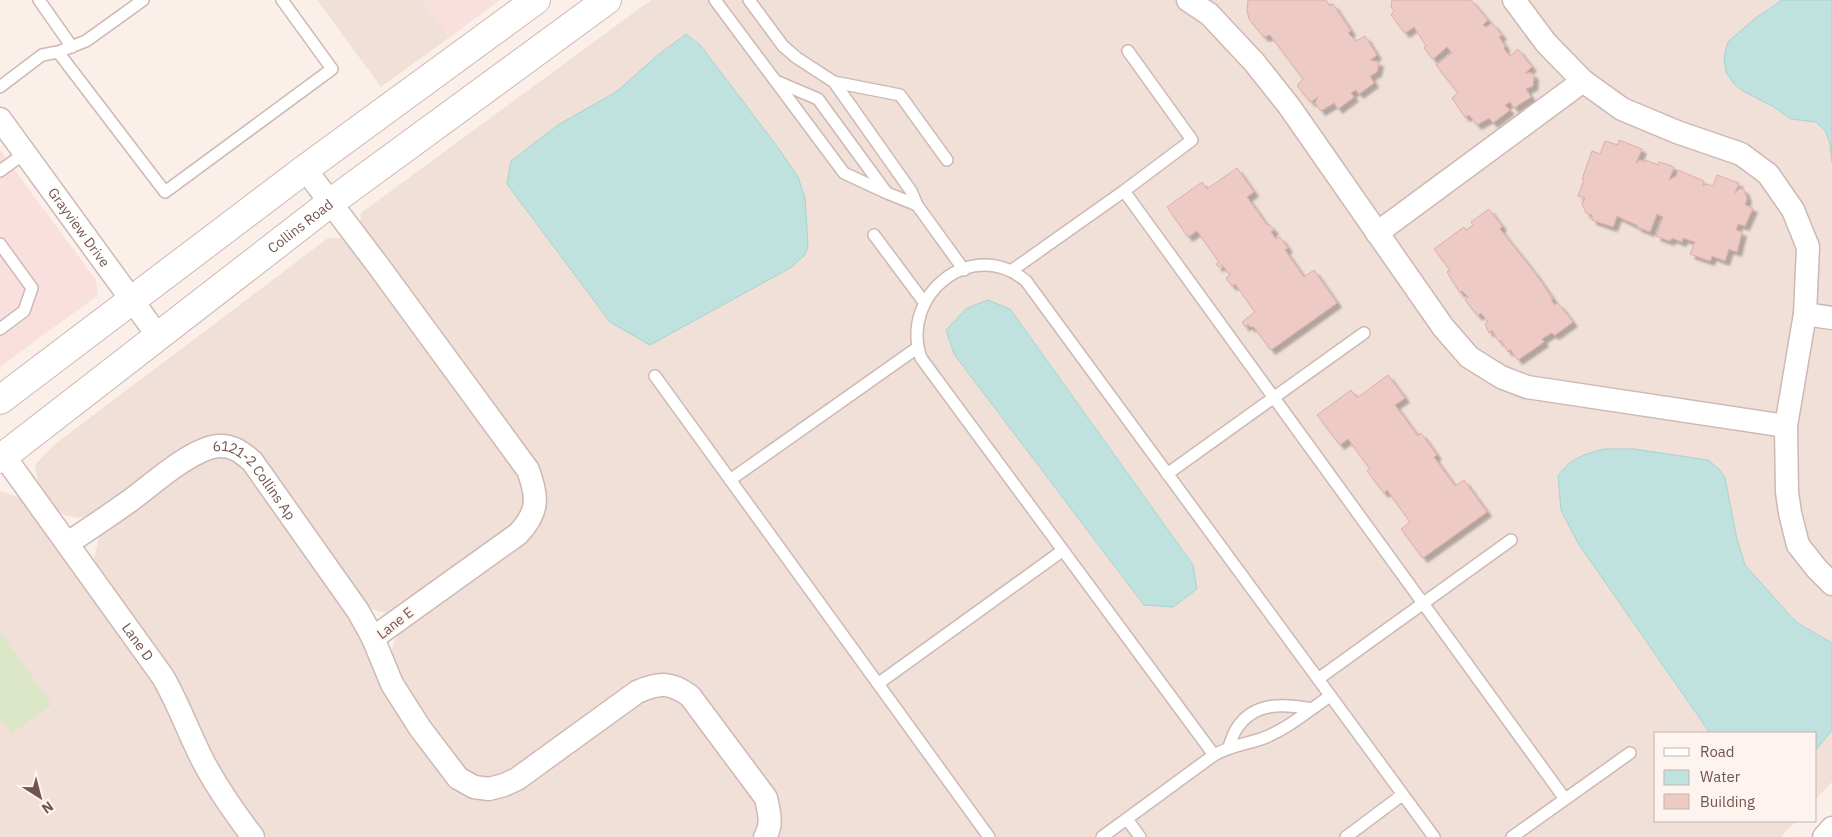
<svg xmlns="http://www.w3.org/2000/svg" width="1832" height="837" viewBox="0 0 1832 837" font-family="'IBM Plex Sans',sans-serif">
	<defs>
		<filter id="shadow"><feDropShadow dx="4.5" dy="4.5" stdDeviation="1" flood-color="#0004"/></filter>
	</defs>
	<rect width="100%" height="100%" fill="#faefe9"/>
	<path fill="#f1e0d8" d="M 317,0 L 422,0 L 450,37 L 381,87 Z
		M 651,0 L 1782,0 L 1753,20 L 1728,42 L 1734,84 L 1743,91 L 1774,107 L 1791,119 L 1815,122 L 1826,132 L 1830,144 L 1832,163 L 1832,643 L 1796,622 L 1745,565 L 1737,539 L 1725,478 L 1708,460 L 1674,456 L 1578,543 L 1710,733 L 1656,733 L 1656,821 L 1796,821 L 1781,837 L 774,837 L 778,826 L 670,675 L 652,673 L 635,680 L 506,774 L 491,781 L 476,779 L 462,769 L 419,709 L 394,667 L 390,655 L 395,639 L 403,629 L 542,517 L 546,502 L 544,483 L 535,464 L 360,225 L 361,213 Z
		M 328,238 L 341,238 L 350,242 L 522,479 L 527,498 L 523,514 L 512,527 L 399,608 L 387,613 L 374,610 L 366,605 L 242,442 L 96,512 L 79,518 L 64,515 L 53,508 L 39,487 L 35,465 L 54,445 Z
		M 214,456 L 233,461 L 246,469 L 356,622 L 453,784 L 471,798 L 492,799 L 644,699 L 661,693 L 676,696 L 754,796 L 760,814 L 757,830 L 752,837 L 267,837 L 228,783 L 174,677 L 100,572 L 94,559 L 99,538 L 108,528 L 198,462 Z
		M 0,491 L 21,498 L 159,688 L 244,837 L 0,837 L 0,718 L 11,734 L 51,705 L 0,631 Z
		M 1832,730 L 1832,782 L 1816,799 L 1816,750 Z"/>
	<path fill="#f9e0de" d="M 422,0 L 500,0 L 450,37 Z
		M 0,150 L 96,280 L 98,295 L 0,367 Z"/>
	<path fill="#dce7c8" d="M 0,631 L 52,705 L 11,734 L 0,718 Z"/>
	<path fill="#bfe2df" stroke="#a6d3cf" d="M 1782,0 L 1832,0 L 1832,163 L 1830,144 L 1826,132 L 1816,122 L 1791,119 L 1774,107 L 1743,91 L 1734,84 L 1726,72 L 1724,57 L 1728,42 L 1753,20 Z
		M 686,34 L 701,46 L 779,149 L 798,177 L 805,198 L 808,246 L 805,255 L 790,268 L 650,345 L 610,322 L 507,184 L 511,161 L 558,125 L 616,92 L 658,55 Z
		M 988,300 L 1010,309 L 1193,565 L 1197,589 L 1173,607 L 1144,605 L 954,354 L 946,330 L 967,308 Z
		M 1604,449 L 1634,449 L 1708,460 L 1719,469 L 1725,478 L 1737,539 L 1745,565 L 1796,622 L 1832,643 L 1832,730 L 1816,750 L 1816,733 L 1710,733 L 1578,543 L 1561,510 L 1558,476 C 1571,458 1582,455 1604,449 Z"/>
	<path fill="#edcac3" stroke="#deaea5" filter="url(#shadow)" d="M 1248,0 L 1326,0 L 1330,6 L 1333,4 L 1351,31 L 1348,33 L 1356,41 L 1365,36 L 1377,55 L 1370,60 L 1379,62 L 1377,72 L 1370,76 L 1374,83 L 1359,94 L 1356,90 L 1351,93 L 1354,97 L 1338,109 L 1334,103 L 1321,111 L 1315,103 L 1318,97 L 1311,102 L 1297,86 L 1303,79 L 1270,35 L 1264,37 L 1249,19 L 1247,10 Z
		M 1392,0 L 1471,0 L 1488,20 L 1483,25 L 1486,27 L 1492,23 L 1502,35 L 1499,37 L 1505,46 L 1504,49 L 1510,56 L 1518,49 L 1532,67 L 1525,73 L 1532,73 L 1534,76 L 1533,86 L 1526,89 L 1531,97 L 1514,108 L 1510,102 L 1505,105 L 1510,110 L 1493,123 L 1489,118 L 1477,125 L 1469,115 L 1465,117 L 1452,98 L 1458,93 L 1436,65 L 1452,53 L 1447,47 L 1433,59 L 1424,48 L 1426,46 L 1414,27 L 1405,33 L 1391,15 L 1394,11 L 1391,7 Z
		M 1619,140 L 1642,149 L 1636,163 L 1640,160 L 1645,162 L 1646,160 L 1658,165 L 1659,162 L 1672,166 L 1674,168 L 1669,180 L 1676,176 L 1678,170 L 1704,181 L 1703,186 L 1707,184 L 1713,186 L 1717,175 L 1739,183 L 1735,193 L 1740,188 L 1744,190 L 1747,198 L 1745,205 L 1753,208 L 1745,226 L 1738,224 L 1736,230 L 1742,232 L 1737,252 L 1729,249 L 1725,261 L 1712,256 L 1710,261 L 1690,254 L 1695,242 L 1683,238 L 1682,242 L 1672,238 L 1670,241 L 1656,236 L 1663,217 L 1657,214 L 1650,232 L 1637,227 L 1638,226 L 1617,216 L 1613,227 L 1592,220 L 1592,215 L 1586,213 L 1582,204 L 1585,198 L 1578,196 L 1584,180 L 1582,179 L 1592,151 L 1600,154 L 1605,141 L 1618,145 Z
		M 1237,168 L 1254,192 L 1247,197 L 1267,225 L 1269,224 L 1274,230 L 1271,232 L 1276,239 L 1280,237 L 1288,248 L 1285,250 L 1304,277 L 1314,270 L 1337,303 L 1271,350 L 1253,326 L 1251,328 L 1248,324 L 1245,327 L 1242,322 L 1255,312 L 1235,284 L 1232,286 L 1226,278 L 1230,275 L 1222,265 L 1218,267 L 1216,264 L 1219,262 L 1197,231 L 1188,237 L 1167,207 L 1202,182 L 1207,189 Z
		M 1489,209 L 1502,226 L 1500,229 L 1535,273 L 1553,299 L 1551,300 L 1555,305 L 1558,303 L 1573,322 L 1555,335 L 1551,333 L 1542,339 L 1544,342 L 1518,360 L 1510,349 L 1508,352 L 1501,340 L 1499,342 L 1492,330 L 1489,333 L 1485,324 L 1488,322 L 1481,313 L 1478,316 L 1465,300 L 1468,297 L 1462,291 L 1460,293 L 1447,272 L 1450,270 L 1434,249 L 1464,227 L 1466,230 L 1473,225 L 1471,222 Z
		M 1388,375 L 1405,398 L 1395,405 L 1418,436 L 1421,433 L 1437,455 L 1434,457 L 1455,486 L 1464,480 L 1487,512 L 1423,558 L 1401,529 L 1410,522 L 1387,490 L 1384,493 L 1367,471 L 1370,469 L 1348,439 L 1340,445 L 1317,415 L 1351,390 L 1357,398 Z"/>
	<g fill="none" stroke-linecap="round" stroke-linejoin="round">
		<defs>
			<path id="service" d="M 39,0 L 72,47
				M 715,0 L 844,173 L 887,193 L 917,205
				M 749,0 L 783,46 L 797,58 L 834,82 L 911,191 L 917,205 L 964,270
				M 58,52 L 165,192 L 332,69 L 282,0
				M 778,82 L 818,99 L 886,192
				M 834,82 L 900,95 L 947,160
				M 0,87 L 42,55 L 58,52 L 86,41 L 143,0
				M 0,171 L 25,153
				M 1124,191 L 1565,799
				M 874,235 L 924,302
				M 0,244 L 32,288 L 24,311 L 0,329
				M 1011,271 L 1124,191 L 1192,140 L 1128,51
				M 655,376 L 989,837
				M 1167,474 L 1364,333
				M 730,480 L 917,348
				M 1318,679 L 1511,540
				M 879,683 L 1062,551
				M 1229,747 C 1231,741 1233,734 1237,728 C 1255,701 1284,704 1312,709
				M 1214,755 L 921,358 C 899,294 973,236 1026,281 L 1434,837
				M 1127,819 L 1140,837
				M 1102,837 L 1214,755 C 1232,745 1243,745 1261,739 C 1286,730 1308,711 1330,696
				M 1346,837 L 1402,795
				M 1512,837 L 1630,753"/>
			<g id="minor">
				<path d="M 1188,0 L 1209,14 L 1254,62 L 1289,106 L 1443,327 L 1469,357 L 1501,377 L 1527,387 L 1786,426"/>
				<path d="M 1514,0 L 1546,43 L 1583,81 L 1622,109 L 1677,132 L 1741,154 L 1768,174 L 1793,210 L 1808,247 L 1805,314 L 1786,426 L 1787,492 L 1790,513 L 1798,545 L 1817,569 L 1832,584"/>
				<path id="s1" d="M 0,119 L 158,336"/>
				<path d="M 305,169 L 377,264 L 528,470 C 538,497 539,512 518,534 L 373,638"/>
				<path d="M 1377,233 L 1583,81"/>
				<path d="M 1805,314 L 1832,318"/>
				<path id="s2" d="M 4,456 L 163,677 C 178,703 188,731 201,757 C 215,785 234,812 253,837"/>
				<path id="s3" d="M 68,543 C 89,529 110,515 131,500 C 154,483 191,449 218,446 C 233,445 241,452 252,461 L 358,611 L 373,638 L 392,684 L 420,728 L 458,778 L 474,787 L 489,789 L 504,785 L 517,779 L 637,692 C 659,682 671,682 690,696 L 766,798 C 769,812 773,825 765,837"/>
				<path d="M 1824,837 L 1832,828"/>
			</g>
			<g id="secondary">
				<path d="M 0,400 L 305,169 L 536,0"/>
				<path id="s4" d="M 0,459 L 330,203 L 607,0"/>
			</g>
		</defs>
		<use href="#service" stroke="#cdb8b3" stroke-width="14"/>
		<use href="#minor" stroke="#cdb8b3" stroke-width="25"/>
		<use href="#secondary" stroke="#d0b7b1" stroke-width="30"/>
		<use href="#service" stroke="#fff" stroke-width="11"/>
		<use href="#minor" stroke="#fff" stroke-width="22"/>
		<use href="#secondary" stroke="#fff" stroke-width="28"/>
	</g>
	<g text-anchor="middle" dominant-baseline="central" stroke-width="4" stroke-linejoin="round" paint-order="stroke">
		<g font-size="14" fill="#72534f" stroke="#fdf4ef">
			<text stroke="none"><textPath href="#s4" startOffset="380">Collins Road</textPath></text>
			<text stroke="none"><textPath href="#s1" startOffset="134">Grayview Drive</textPath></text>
			<text stroke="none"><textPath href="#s3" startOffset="231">6121-2 Collins Ap</textPath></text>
			<text transform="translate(395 623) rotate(-38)">Lane E</text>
			<text stroke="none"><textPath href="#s2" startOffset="229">Lane D</textPath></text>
		</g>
	</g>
	<rect x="1654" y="732" width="162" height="90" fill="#fdf4ef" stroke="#c5b4af"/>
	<rect x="1664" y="748" width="25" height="8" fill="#ffffff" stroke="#c5b4af"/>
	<text x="1700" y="757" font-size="15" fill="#72534f">Road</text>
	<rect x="1664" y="770" width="25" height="15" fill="#bfe2df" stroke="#c5b4af"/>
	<text x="1700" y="782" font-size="15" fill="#72534f">Water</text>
	<rect x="1664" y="794" width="25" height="15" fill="#edcac3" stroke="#c5b4af"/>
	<text x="1700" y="807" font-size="15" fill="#72534f">Building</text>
	<g transform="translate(40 797) rotate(144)" stroke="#fdf4ef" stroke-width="4" paint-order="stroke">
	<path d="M0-4L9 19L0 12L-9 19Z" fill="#72534f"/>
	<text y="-8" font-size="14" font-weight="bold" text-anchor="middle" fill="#72534f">N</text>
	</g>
</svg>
